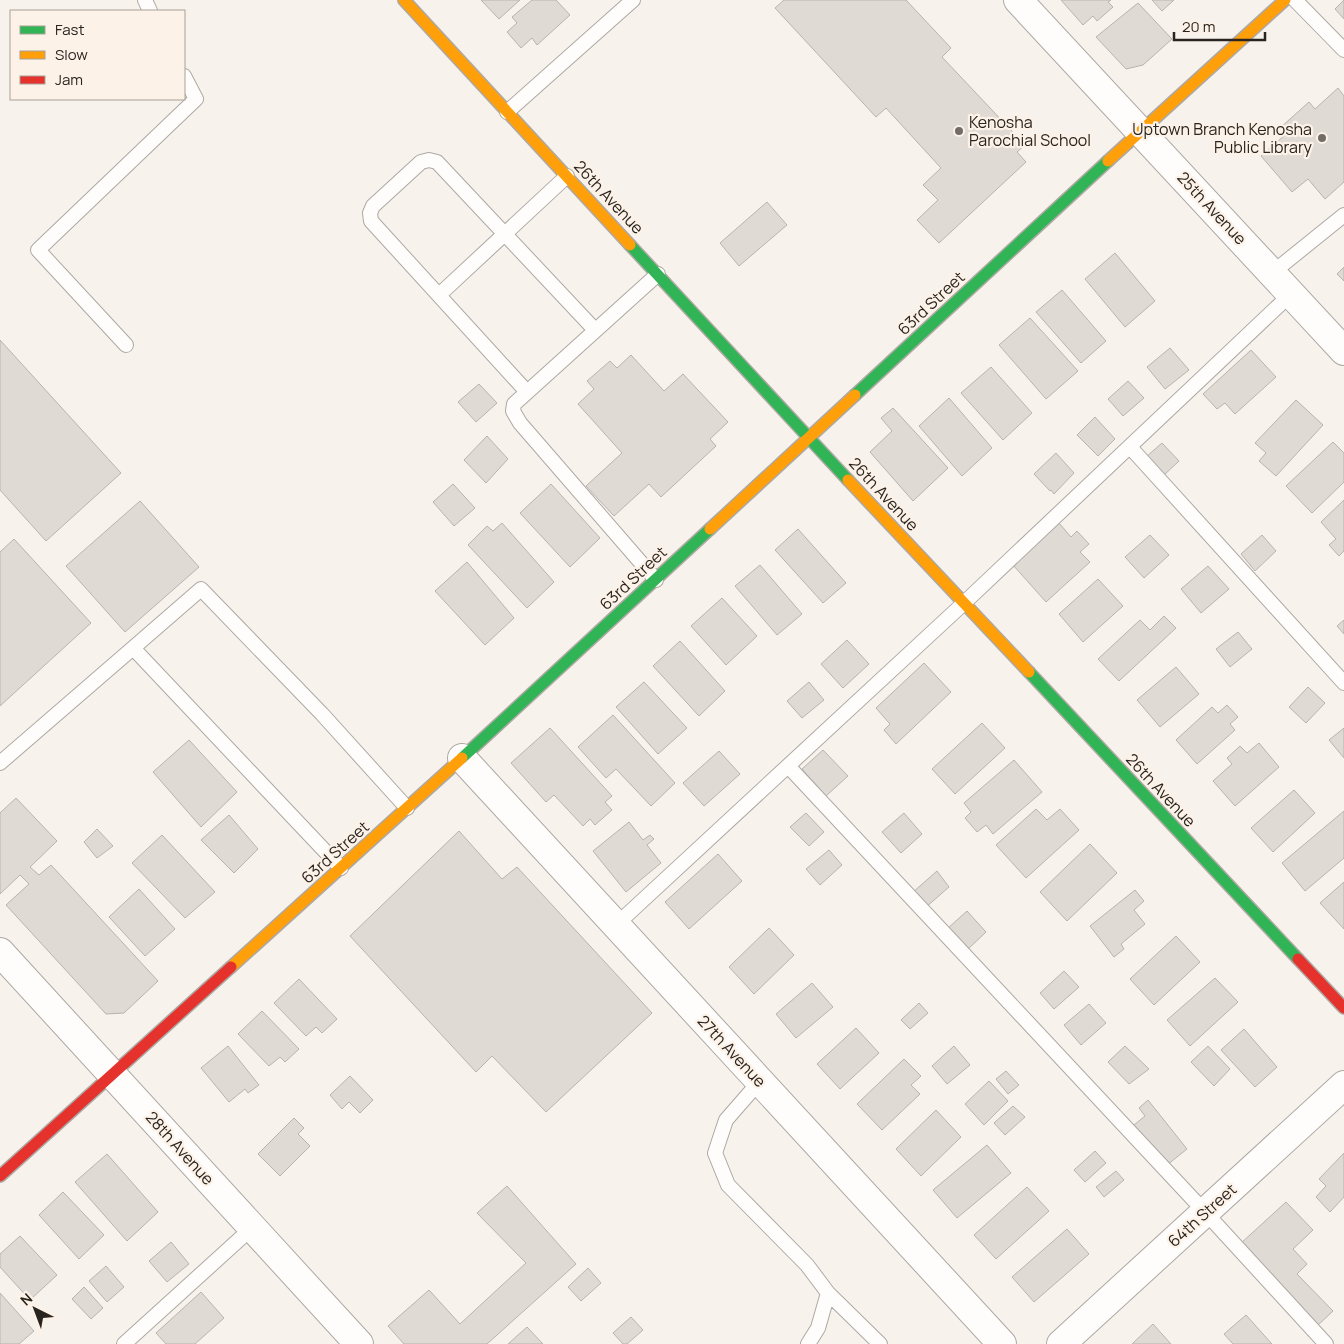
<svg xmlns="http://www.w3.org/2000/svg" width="1344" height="1344" viewBox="0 0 1344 1344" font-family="Manrope,sans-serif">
	<rect width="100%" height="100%" fill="#f8f2ec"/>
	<path fill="#e0dad5" stroke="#b9b3af" d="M 481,0 L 520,0 L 499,19 Z
		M 532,0 L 556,0 L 570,15 L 537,45 L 532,38 L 521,48 L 507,32 L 517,23 L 512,17 Z
		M 784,0 L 906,0 L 951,48 L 942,57 L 1025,145 L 1017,152 L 1026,162 L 939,243 L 917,220 L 938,200 L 923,185 L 941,168 L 886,108 L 876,117 L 775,8 Z
		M 1061,0 L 1111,0 L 1108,2 L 1113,7 L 1097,21 L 1093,16 L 1083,25 Z
		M 1152,0 L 1174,0 L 1162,11 Z
		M 1344,0 L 1344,19 L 1335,9 Z
		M 1138,3 L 1172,39 L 1143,65 L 1126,69 L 1096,37 Z
		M 1338,88 L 1344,96 L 1344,182 L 1325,199 L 1308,179 L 1292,192 L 1261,156 L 1286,134 L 1280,128 L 1309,102 L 1315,109 Z
		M 767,202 L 787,225 L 739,266 L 720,243 Z
		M 1115,253 L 1155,301 L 1125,327 L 1085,279 Z
		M 1344,267 L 1344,281 L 1337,274 Z
		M 1062,290 L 1106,341 L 1081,363 L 1036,312 Z
		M 1030,318 L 1078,371 L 1046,399 L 999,345 Z
		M 0,340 L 121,473 L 46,541 L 0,490 Z
		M 1170,348 L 1189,370 L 1165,389 L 1147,367 Z
		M 1251,350 L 1276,377 L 1235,414 L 1225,403 L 1217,409 L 1203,394 Z
		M 631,355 L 664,391 L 683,374 L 728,422 L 710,439 L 716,446 L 661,497 L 649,484 L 614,516 L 586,486 L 622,453 L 578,404 L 594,389 L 587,381 L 610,361 L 617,368 Z
		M 991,367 L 1032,413 L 1003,440 L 961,393 Z
		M 1128,381 L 1144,398 L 1123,416 L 1108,399 Z
		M 479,384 L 497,403 L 476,422 L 458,402 Z
		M 949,398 L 992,448 L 962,476 L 919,426 Z
		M 1296,400 L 1323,425 L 1276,476 L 1259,461 L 1266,453 L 1255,443 Z
		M 893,408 L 948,468 L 913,501 L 870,452 L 892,431 L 881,418 Z
		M 1095,417 L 1115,439 L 1098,456 L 1077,435 Z
		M 487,436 L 508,459 L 486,483 L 464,460 Z
		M 1333,442 L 1344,453 L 1344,482 L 1312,513 L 1286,486 Z
		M 1162,443 L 1179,461 L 1163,476 L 1146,457 Z
		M 1056,453 L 1074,473 L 1054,494 L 1051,490 L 1050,491 L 1034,474 Z
		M 453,484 L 475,508 L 454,526 L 433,502 Z
		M 551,484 L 600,538 L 570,567 L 520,513 Z
		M 1344,500 L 1344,551 L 1339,556 L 1329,545 L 1336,539 L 1321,522 Z
		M 140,501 L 199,567 L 125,632 L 66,566 Z
		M 502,523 L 554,582 L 527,608 L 468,545 L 487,526 L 493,531 Z
		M 1059,523 L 1071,537 L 1077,531 L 1089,544 L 1080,552 L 1090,562 L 1046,602 L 1013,565 Z
		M 798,529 L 846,583 L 823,603 L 775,550 Z
		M 1150,535 L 1169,555 L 1144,578 L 1125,557 Z
		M 1262,535 L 1276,551 L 1255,571 L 1241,554 Z
		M 14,539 L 91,623 L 0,706 L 0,552 Z
		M 467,562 L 514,618 L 485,645 L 435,591 Z
		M 760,565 L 802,614 L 777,635 L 735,586 Z
		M 1208,566 L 1229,589 L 1201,613 L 1181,589 Z
		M 1098,579 L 1123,606 L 1083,642 L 1059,614 Z
		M 722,598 L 757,636 L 726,665 L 691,626 Z
		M 1164,616 L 1176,628 L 1119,681 L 1098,659 L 1140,620 L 1150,630 Z
		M 1344,620 L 1344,634 L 1337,626 Z
		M 1238,632 L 1252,649 L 1230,667 L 1216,649 Z
		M 847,640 L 869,664 L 843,688 L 821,664 Z
		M 680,641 L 725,691 L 699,716 L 653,666 Z
		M 924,663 L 951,692 L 896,744 L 884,730 L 890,724 L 876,708 Z
		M 1176,667 L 1199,694 L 1160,727 L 1137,700 Z
		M 644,682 L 687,728 L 658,754 L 616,707 Z
		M 809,682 L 824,700 L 802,718 L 787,701 Z
		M 1308,687 L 1325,703 L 1306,723 L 1289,707 Z
		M 1227,705 L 1238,717 L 1230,724 L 1235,730 L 1197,764 L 1176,740 L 1212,707 L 1218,713 Z
		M 613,715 L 675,783 L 651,806 L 616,769 L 606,778 L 578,747 Z
		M 982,723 L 1005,748 L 955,794 L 932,769 Z
		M 550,728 L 612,796 L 605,802 L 612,810 L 595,825 L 590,819 L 583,826 L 554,795 L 546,802 L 511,763 Z
		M 1344,728 L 1344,758 L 1329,740 Z
		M 189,740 L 237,792 L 201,827 L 153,772 Z
		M 1259,743 L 1279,767 L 1235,806 L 1213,781 L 1232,764 L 1227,758 L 1240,746 L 1247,753 Z
		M 823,750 L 848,776 L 826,796 L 802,769 Z
		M 719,751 L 740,774 L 704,806 L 683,783 Z
		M 1014,760 L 1042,792 L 993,834 L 986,825 L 977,832 L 965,818 L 971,812 L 964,803 Z
		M 1294,790 L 1315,813 L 1273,852 L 1251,828 Z
		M 16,798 L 57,841 L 30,867 L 39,875 L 51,865 L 158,981 L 124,1013 L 106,1014 L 6,905 L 29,884 L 20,875 L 0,894 L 0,813 Z
		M 1036,809 L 1047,820 L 1060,809 L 1079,830 L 1026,878 L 996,845 Z
		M 1344,811 L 1344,858 L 1305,891 L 1282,863 Z
		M 806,813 L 824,832 L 809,846 L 790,827 Z
		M 904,813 L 922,834 L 901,853 L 882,832 Z
		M 229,815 L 258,849 L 234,873 L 201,840 Z
		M 629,822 L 643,840 L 650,835 L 654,839 L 647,845 L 661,863 L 626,892 L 593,851 Z
		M 97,829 L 113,846 L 97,858 L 84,842 Z
		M 459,831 L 502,879 L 517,867 L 652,1013 L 546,1112 L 492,1056 L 476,1072 L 350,936 Z
		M 162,835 L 215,892 L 185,918 L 132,863 Z
		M 1090,844 L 1117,873 L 1067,921 L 1040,892 Z
		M 829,850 L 842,865 L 820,885 L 806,869 Z
		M 718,854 L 742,881 L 689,929 L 665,902 Z
		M 937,871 L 949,887 L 925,908 L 912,893 Z
		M 1344,882 L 1344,929 L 1320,903 Z
		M 139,889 L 175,929 L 145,956 L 109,917 Z
		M 1135,890 L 1144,901 L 1134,910 L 1145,924 L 1121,944 L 1124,949 L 1114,957 L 1090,926 Z
		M 967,911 L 986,932 L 966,951 L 947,929 Z
		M 769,928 L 794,955 L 754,994 L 729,967 Z
		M 1176,936 L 1200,962 L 1154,1005 L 1130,979 Z
		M 1064,971 L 1079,987 L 1054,1009 L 1040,993 Z
		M 1215,978 L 1238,1002 L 1190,1046 L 1167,1020 Z
		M 299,979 L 337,1019 L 322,1033 L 316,1027 L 306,1036 L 274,1003 Z
		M 812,983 L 833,1007 L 796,1038 L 776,1014 Z
		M 919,1003 L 928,1013 L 910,1029 L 901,1020 Z
		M 1089,1004 L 1106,1023 L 1081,1045 L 1064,1025 Z
		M 262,1011 L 299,1049 L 285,1062 L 280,1057 L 269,1066 L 238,1034 Z
		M 856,1028 L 879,1053 L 840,1089 L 817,1064 Z
		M 1244,1029 L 1277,1067 L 1255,1087 L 1221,1050 Z
		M 228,1046 L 259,1085 L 248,1093 L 245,1089 L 229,1102 L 201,1068 Z
		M 954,1046 L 970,1065 L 947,1084 L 932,1066 Z
		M 1125,1046 L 1149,1069 L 1129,1084 L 1108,1062 Z
		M 1208,1046 L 1230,1069 L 1214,1086 L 1191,1062 Z
		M 904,1059 L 921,1076 L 911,1085 L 920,1094 L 882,1130 L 857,1104 Z
		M 1006,1071 L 1019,1085 L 1008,1094 L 996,1079 Z
		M 350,1076 L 373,1100 L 360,1113 L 349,1102 L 342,1109 L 330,1095 Z
		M 989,1081 L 1008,1101 L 984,1125 L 965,1104 Z
		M 1148,1100 L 1187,1149 L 1167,1165 L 1134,1125 L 1145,1116 L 1139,1108 Z
		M 1013,1106 L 1025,1117 L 1005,1135 L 994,1123 Z
		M 936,1110 L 961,1137 L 921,1176 L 896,1149 Z
		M 294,1118 L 304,1128 L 298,1134 L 310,1146 L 280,1176 L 258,1154 Z
		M 987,1145 L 1011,1173 L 957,1218 L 933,1190 Z
		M 1095,1151 L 1106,1163 L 1085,1182 L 1074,1170 Z
		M 1344,1153 L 1344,1197 L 1330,1212 L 1316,1197 L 1326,1186 L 1319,1179 Z
		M 107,1154 L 158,1212 L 127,1241 L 75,1182 Z
		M 1116,1171 L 1124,1180 L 1104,1197 L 1096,1187 Z
		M 507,1186 L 576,1264 L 487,1344 L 404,1344 L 388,1326 L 429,1290 L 460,1324 L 526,1263 L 477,1213 Z
		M 1027,1187 L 1049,1211 L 996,1259 L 974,1235 Z
		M 63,1192 L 104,1235 L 79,1259 L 39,1215 Z
		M 1286,1202 L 1313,1230 L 1293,1249 L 1307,1264 L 1297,1274 L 1333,1311 L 1317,1326 L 1240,1244 Z
		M 1067,1229 L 1089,1254 L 1034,1302 L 1012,1277 Z
		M 20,1236 L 57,1275 L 30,1300 L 0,1267 L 0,1254 Z
		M 171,1242 L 189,1264 L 167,1282 L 149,1261 Z
		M 106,1266 L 124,1287 L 107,1302 L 89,1281 Z
		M 588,1268 L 601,1283 L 581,1301 L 568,1287 Z
		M 84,1287 L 103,1308 L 91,1319 L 72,1299 Z
		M 201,1292 L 224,1318 L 195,1344 L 166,1344 L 156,1333 Z
		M 0,1293 L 34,1331 L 19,1344 L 0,1344 Z
		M 1246,1315 L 1272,1344 L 1233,1344 L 1224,1334 Z
		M 631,1317 L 643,1330 L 627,1344 L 623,1344 L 613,1333 Z
		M 1153,1324 L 1171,1344 L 1132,1344 Z
		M 527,1327 L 543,1344 L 508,1344 Z"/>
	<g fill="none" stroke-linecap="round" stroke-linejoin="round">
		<defs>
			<path id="lane" d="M 145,0 L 150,11
				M 1295,0 L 1344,50
				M 507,112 L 633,0
				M 1272,273 L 1344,215
				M 439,295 L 567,176
				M 126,345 L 38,250 L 196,99 L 184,76
				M 527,392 L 371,221 L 370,213 L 373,206 L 421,162 L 429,160 L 437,162 L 595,330
				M 1130,447 L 1344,683
				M 656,580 L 520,423 L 513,411 L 514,404 L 658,274
				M 133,648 L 201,589 L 322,714 L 407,808
				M 0,763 L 133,648 L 341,868
				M 788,766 L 1205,1212 L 1326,1344
				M 616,925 L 964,603 L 1291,294
				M 760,1081 L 726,1120 L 715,1153 L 728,1185 L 807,1265 L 828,1293 L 818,1328 L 808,1344
				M 828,1293 L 880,1344
				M 124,1344 L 253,1227"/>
			<path id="street" d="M 1018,0 L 1344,351
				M 462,758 L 1002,1344
				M 0,952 L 359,1344
				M 1061,1344 L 1344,1085"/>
			<path id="fast" d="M 630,245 L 848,480
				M 855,395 L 1108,161
				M 1029,672 L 1298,959
				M 462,758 L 710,529"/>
			<path id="slow" d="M 404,0 L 630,245
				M 1108,161 L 1285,0
				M 848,480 L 1029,672
				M 710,529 L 855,395
				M 231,967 L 462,758"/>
			<path id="jam" d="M 1298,959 L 1344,1008
				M 0,1176 L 231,967"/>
		</defs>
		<use href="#lane" stroke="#ada8a3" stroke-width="16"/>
		<use href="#street" stroke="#ada8a3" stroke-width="30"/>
		<use href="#fast" stroke="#ada8a3" stroke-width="14"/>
		<use href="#slow" stroke="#ada8a3" stroke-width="14"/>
		<use href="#jam" stroke="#ada8a3" stroke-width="14"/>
		<use href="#lane" stroke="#fefdfc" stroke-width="14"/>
		<use href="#street" stroke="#fefdfc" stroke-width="28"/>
		<use href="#fast" stroke="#30b455" stroke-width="11"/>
		<use href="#slow" stroke="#ff9f0a" stroke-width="11"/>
		<use href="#jam" stroke="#e5322d" stroke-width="11"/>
	</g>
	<g fill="#716c67" stroke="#fdf2e7" stroke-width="2">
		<circle cx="959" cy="131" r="5"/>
		<circle cx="1322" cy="138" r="5"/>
	</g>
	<g text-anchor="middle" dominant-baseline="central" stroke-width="4.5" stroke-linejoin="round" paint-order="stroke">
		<g font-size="16" fill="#29241f" stroke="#fdf2e7" text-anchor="start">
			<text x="969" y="122">Kenosha<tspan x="969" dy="18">Parochial School</tspan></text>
			<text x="1312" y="129" text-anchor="end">Uptown Branch Kenosha<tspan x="1312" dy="18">Public Library</tspan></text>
		</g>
		<g font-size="16" fill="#29241f" stroke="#fdf2e7">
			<text transform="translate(609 197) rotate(47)">26th Avenue</text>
			<text transform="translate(1212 208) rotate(47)">25th Avenue</text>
			<text transform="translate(931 303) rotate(-43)">63rd Street</text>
			<text transform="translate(884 494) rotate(47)">26th Avenue</text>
			<text transform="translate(633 578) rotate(-43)">63rd Street</text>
			<text transform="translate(1161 790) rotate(47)">26th Avenue</text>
			<text transform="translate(335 852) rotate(-42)">63rd Street</text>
			<text transform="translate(732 1051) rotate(47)">27th Avenue</text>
			<text transform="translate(180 1148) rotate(48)">28th Avenue</text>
			<text transform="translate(1202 1215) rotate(-42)">64th Street</text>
		</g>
	</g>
	<rect x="10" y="10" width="175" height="90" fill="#fdf2e7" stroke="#a8a097"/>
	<rect x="20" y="26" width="25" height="8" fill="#30b455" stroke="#a8a097"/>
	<text x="55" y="35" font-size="15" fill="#29241f">Fast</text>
	<rect x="20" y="51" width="25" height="8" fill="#ff9f0a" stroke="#a8a097"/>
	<text x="55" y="60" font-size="15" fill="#29241f">Slow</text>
	<rect x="20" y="76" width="25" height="8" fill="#e5322d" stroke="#a8a097"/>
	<text x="55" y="85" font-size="15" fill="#29241f">Jam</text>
	<g transform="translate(35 1309) rotate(318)" stroke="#fdf2e7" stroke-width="4" paint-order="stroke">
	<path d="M0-4L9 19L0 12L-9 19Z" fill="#29241f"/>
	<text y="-8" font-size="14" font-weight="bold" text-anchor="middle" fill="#29241f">N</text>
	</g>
	<path d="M1174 32v8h91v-8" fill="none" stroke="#29241f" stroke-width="2.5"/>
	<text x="1182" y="32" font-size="15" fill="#29241f" stroke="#fdf2e7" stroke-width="4" paint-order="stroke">20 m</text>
</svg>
